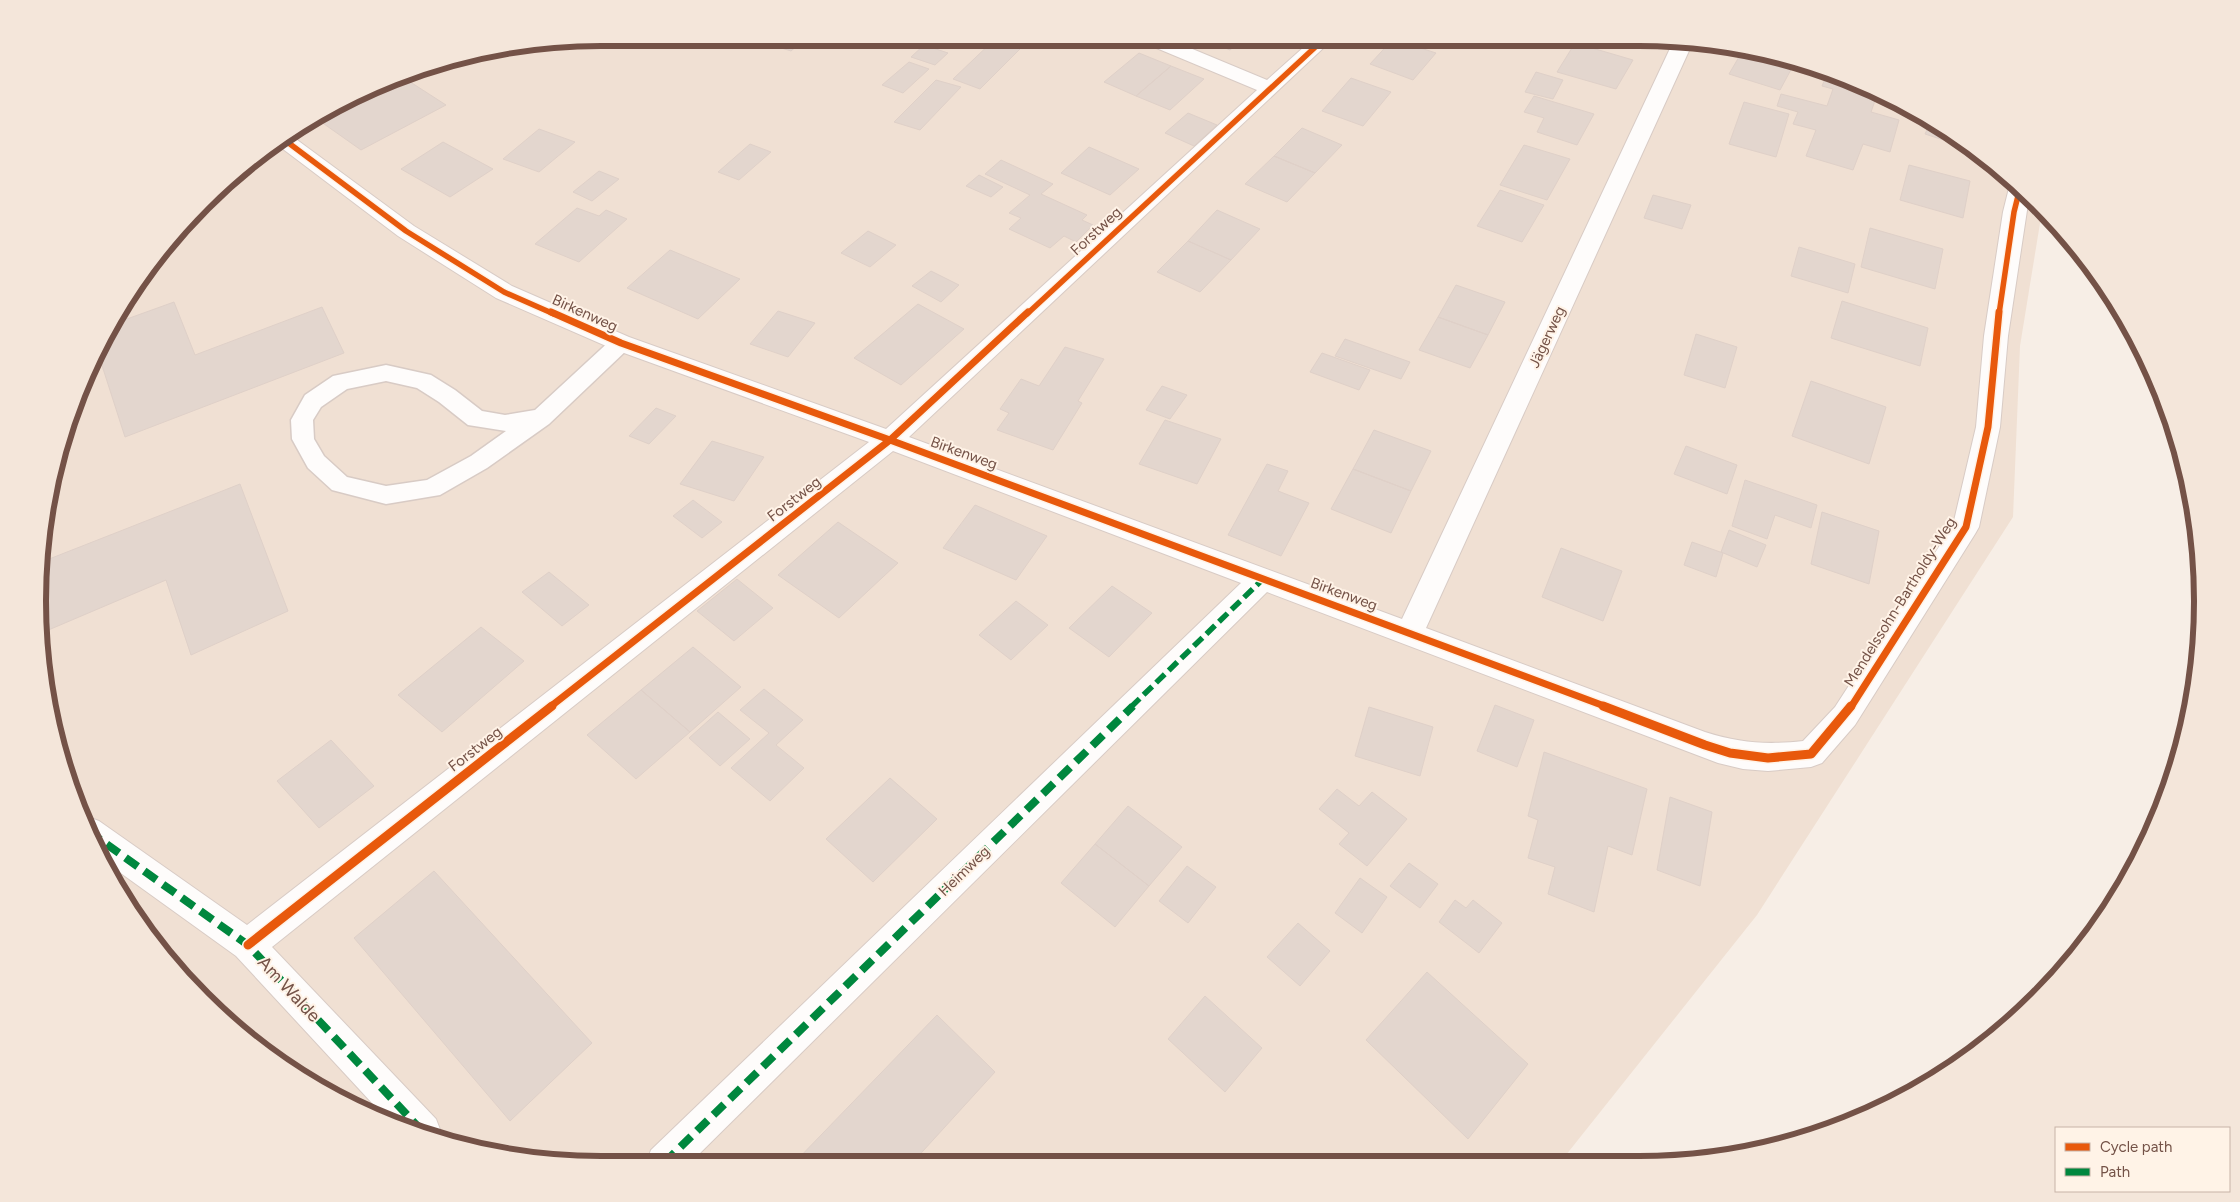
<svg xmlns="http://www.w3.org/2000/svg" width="2240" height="1202" viewBox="0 0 2240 1202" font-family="Figtree,sans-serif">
	<rect width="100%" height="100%" fill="#f7eee6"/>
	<path fill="#f0e0d3" d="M 601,38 L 1676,39 L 1785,57 L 1920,113 L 2010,177 L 2042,211 L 2020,346 L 2013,517 L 1757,915 L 1562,1160 L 564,1163 L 455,1145 L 319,1089 L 258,1048 L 178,973 L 132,914 L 81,817 L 57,747 L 39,638 L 39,564 L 57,455 L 81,385 L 132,288 L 178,229 L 258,154 L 320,113 L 420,68 L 491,48 Z"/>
	<path fill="#e3d6ce" stroke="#dfd0c8" d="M 767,38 L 806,38 L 791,51 L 762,42 Z
		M 996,38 L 1010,38 L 1025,44 L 980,89 L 953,79 Z
		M 1204,38 L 1244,38 L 1230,50 L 1203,39 Z
		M 1393,39 L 1436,53 L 1413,80 L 1370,64 Z
		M 1575,43 L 1633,60 L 1616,89 L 1557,72 Z
		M 924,45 L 948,53 L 935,65 L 911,57 Z
		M 1743,50 L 1794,64 L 1780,90 L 1729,74 Z
		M 1139,53 L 1171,66 L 1136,96 L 1104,82 Z
		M 909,62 L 929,69 L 903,93 L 882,85 Z
		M 1171,66 L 1204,79 L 1170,110 L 1136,96 Z
		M 1536,72 L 1563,80 L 1553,99 L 1525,92 Z
		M 1827,74 L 1877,95 L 1871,112 L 1899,120 L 1890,152 L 1863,144 L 1853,170 L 1806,156 L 1816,130 L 1793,124 L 1798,112 L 1777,106 L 1781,94 L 1827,106 L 1833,89 L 1822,86 Z
		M 401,76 L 446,105 L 361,150 L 317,119 Z
		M 1351,78 L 1391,92 L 1363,126 L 1322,111 Z
		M 936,80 L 961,87 L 920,130 L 894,122 Z
		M 1534,96 L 1594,114 L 1577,145 L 1537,132 L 1544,118 L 1524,112 Z
		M 1744,102 L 1789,114 L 1776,157 L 1729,144 Z
		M 1188,113 L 1217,125 L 1194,146 L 1165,133 Z
		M 1931,121 L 1971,149 L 1925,134 Z
		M 1302,128 L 1342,145 L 1315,173 L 1274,156 Z
		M 539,129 L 575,142 L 539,172 L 503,159 Z
		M 443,142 L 493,169 L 450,197 L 401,169 Z
		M 750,144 L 771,152 L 739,180 L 718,172 Z
		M 1524,145 L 1570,159 L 1547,200 L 1500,185 Z
		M 1089,147 L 1139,169 L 1110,195 L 1061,173 Z
		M 1274,156 L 1315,173 L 1287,202 L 1245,184 Z
		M 1001,160 L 1053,184 L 1041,194 L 1087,215 L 1082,220 L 1093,225 L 1076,242 L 1064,236 L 1050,248 L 1009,229 L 1021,218 L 1009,213 L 1030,195 L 985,174 Z
		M 1909,165 L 1970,181 L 1963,218 L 1900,200 Z
		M 599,171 L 619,179 L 592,201 L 573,192 Z
		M 979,175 L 1003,187 L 991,197 L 966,186 Z
		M 1500,190 L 1544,205 L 1522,242 L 1477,226 Z
		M 1653,195 L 1691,205 L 1682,229 L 1644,218 Z
		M 577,208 L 599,216 L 606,210 L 627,219 L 579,262 L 535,244 Z
		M 1217,210 L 1260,229 L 1231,260 L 1188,241 Z
		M 1870,228 L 1943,249 L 1935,289 L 1861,267 Z
		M 868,231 L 896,245 L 870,267 L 841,253 Z
		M 1188,241 L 1231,260 L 1200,292 L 1157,272 Z
		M 1799,247 L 1855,264 L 1848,293 L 1791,276 Z
		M 670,250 L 740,279 L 698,319 L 627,288 Z
		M 931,271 L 959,285 L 941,302 L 912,286 Z
		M 1456,285 L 1505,302 L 1488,335 L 1438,317 Z
		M 1842,301 L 1928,328 L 1920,366 L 1831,338 Z
		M 174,302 L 195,355 L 322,307 L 344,353 L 125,437 L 98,353 L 113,324 Z
		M 918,304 L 964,329 L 901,385 L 854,358 Z
		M 778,311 L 815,323 L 788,357 L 750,344 Z
		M 1438,317 L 1488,335 L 1470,368 L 1419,350 Z
		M 1696,334 L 1737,347 L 1725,388 L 1684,375 Z
		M 1345,339 L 1410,362 L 1401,379 L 1335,356 Z
		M 1065,347 L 1104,359 L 1078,401 L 1082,403 L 1053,450 L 997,430 L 1009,413 L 1000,409 L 1021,379 L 1039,386 Z
		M 1322,353 L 1370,370 L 1359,390 L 1310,372 Z
		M 1811,381 L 1886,407 L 1869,464 L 1792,436 Z
		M 1162,386 L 1187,395 L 1170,419 L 1146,410 Z
		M 656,408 L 676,416 L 649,444 L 629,436 Z
		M 1165,420 L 1221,439 L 1197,484 L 1139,464 Z
		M 1374,430 L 1431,451 L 1411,491 L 1353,469 Z
		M 712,441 L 764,457 L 734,501 L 680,484 Z
		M 1686,446 L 1737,465 L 1727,494 L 1674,474 Z
		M 1267,464 L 1288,471 L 1278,491 L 1309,503 L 1281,556 L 1228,535 Z
		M 1353,469 L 1411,491 L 1391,533 L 1331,509 Z
		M 1745,480 L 1817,505 L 1811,528 L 1775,515 L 1767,539 L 1732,526 Z
		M 240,484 L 288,611 L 191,655 L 166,580 L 39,634 L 39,563 Z
		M 693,500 L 722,522 L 702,538 L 673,516 Z
		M 975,505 L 1047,536 L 1016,580 L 943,548 Z
		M 1822,512 L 1879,531 L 1869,584 L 1811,564 Z
		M 838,522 L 898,563 L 839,618 L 778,575 Z
		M 1729,530 L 1766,545 L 1757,567 L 1721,552 Z
		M 1692,542 L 1723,553 L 1716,577 L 1684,565 Z
		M 1561,548 L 1622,571 L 1603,621 L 1542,597 Z
		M 549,572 L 589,605 L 562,626 L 522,592 Z
		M 737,579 L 773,608 L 734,641 L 697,611 Z
		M 1112,586 L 1152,613 L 1109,657 L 1069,628 Z
		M 1016,601 L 1048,625 L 1011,660 L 979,635 Z
		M 481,627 L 524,661 L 442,732 L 398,695 Z
		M 693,647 L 741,687 L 690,732 L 641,690 Z
		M 764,689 L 803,720 L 776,745 L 804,768 L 770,801 L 731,768 L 769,733 L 740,710 Z
		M 641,690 L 690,732 L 636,779 L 587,735 Z
		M 1495,705 L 1534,720 L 1517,767 L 1477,751 Z
		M 1369,707 L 1433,727 L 1420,776 L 1355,756 Z
		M 718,712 L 750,739 L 720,766 L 689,738 Z
		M 331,740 L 374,786 L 319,828 L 277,781 Z
		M 1544,752 L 1647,789 L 1632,855 L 1608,846 L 1594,912 L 1548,894 L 1555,867 L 1528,858 L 1538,820 L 1528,816 Z
		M 890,778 L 937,819 L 873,882 L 826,839 Z
		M 1337,789 L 1359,806 L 1372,792 L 1407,819 L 1367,866 L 1339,844 L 1349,833 L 1319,809 Z
		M 1670,797 L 1712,812 L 1700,886 L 1657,870 Z
		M 1128,806 L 1182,847 L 1149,886 L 1095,844 Z
		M 1095,844 L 1149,886 L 1115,927 L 1061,883 Z
		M 1409,863 L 1438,884 L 1420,908 L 1390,886 Z
		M 1187,866 L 1216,887 L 1188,923 L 1159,901 Z
		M 434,871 L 592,1043 L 510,1121 L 354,938 Z
		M 1360,878 L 1387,897 L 1362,933 L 1335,913 Z
		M 1455,900 L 1466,908 L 1473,900 L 1502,923 L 1479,953 L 1439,922 Z
		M 1298,923 L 1330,951 L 1300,986 L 1267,957 Z
		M 1427,972 L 1528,1064 L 1468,1139 L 1366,1040 Z
		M 1205,996 L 1262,1048 L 1225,1092 L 1168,1039 Z
		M 937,1015 L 995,1072 L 913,1162 L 794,1163 Z"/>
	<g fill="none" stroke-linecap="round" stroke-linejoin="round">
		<defs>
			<path id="service" d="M 621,335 L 629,338 L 632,343 L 629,348 L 549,424 L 487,468 L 440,495 L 386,504 L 332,490 L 308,468 L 292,439 L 291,420 L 305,395 L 333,376 L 386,365 L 431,375 L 455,390 L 482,411 L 505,415 L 535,410 L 613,338 ZM 386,381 L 417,388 L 439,402 L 468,425 L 506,431 L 471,456 L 427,480 L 386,486 L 347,477 L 324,456 L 314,439 L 313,420 L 321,407 L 347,389 Z"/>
			<path id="minor" d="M 1140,38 L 1166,38 L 1267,80 L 1314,38 L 1334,38 L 909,437 L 1402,619 L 1674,40 L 1693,42 L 1426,628 L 1705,732 C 1740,743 1767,745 1803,741 L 1835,707 L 1953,525 L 1976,427 L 1984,336 L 2003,212 L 2009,188 L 2015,182 L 2029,197 L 2008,336 L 2000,427 L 1979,527 L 1975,534 L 1855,725 L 1822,763 L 1811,767 L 1768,771 L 1743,769 L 1718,763 L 1267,592 L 690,1163 L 646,1163 L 651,1150 L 1241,583 L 893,451 L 272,947 L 436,1119 L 441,1132 L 438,1138 L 384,1116 L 236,956 L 104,861 L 82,819 L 88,817 L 99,821 L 247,925 L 869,442 L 613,349 L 496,298 L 398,236 L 275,143 L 289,134 L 414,226 L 512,286 L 629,337 L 886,429 L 1257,90 L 1142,42 Z"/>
		</defs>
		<use href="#service" stroke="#d8cbc5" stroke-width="3"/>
		<use href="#minor" stroke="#d8cbc5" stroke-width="2"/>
		<use href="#service" fill="#fefcfb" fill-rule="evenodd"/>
		<use href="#minor" fill="#fefcfb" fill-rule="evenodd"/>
		<path stroke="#00873e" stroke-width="5.5" stroke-dasharray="12 5.5" stroke-linecap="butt" d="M 1131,707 L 1263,579"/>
		<path stroke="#00873e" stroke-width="8" stroke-dasharray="15 8" stroke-linecap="butt" d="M 88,831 L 248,945 L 423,1132
			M 664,1163 L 1133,706"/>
		<defs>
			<path id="cycleway-far2" d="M 282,138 L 406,231 L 504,292 L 554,314
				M 1027,314 L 1325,38
				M 1999,314 L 2014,212 L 2020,188"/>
			<path id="cycleway-far1" d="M 551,312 L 621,343 L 890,440 L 1607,707
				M 550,707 L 890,440 L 1028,312
				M 1851,707 L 1966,527 L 1988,427 L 1999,312"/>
			<path id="cycleway" d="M 1603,706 L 1705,745 L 1730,753 L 1768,758 L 1811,754 L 1851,706
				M 248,945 L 552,706"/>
		</defs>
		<use href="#cycleway-far2" stroke="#fff3e7" stroke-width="8"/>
		<use href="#cycleway-far1" stroke="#fff3e7" stroke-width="10"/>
		<use href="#cycleway" stroke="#fff3e7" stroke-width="12"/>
		<use href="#cycleway-far2" stroke="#e8590c" stroke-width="5.5"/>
		<use href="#cycleway-far1" stroke="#e8590c" stroke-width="7"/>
		<use href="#cycleway" stroke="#e8590c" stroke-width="9"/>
	</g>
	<g text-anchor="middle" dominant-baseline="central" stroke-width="4" stroke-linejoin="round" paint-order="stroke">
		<g font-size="15" fill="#745247" stroke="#fff3e7">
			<text transform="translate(1096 231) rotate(-43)">Forstweg</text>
			<text transform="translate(585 313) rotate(24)">Birkenweg</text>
			<text transform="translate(1547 337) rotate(-65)">Jägerweg</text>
			<text transform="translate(964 453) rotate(20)">Birkenweg</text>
			<text transform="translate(794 499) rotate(-38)">Forstweg</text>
			<text transform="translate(1344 594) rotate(20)">Birkenweg</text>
			<text transform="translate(1900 602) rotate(-58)">Mendelssohn-Bartholdy-Weg</text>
			<text transform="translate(475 749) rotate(-38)">Forstweg</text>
			<text transform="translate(964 871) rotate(-44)">Heimweg</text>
		</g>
		<g font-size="18" fill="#745247" stroke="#fff3e7">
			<text transform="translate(289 989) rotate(47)">Am Walde</text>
		</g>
	</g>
	<path d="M0 0H2240V1202H0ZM601 46H1639A555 555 0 0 1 2194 601V601A555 555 0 0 1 1639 1156H601A555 555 0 0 1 46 601V601A555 555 0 0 1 601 46Z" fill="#f4e6da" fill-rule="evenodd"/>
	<path fill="none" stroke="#745247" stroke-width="6" d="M601 46H1639A555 555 0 0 1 2194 601V601A555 555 0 0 1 1639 1156H601A555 555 0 0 1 46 601V601A555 555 0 0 1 601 46Z"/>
	<rect x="2055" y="1127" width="175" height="65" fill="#fff3e7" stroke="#c7b3a7"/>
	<rect x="2065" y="1143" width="25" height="8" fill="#e8590c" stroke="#c7b3a7"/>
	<text x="2100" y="1152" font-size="15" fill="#745247">Cycle path</text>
	<rect x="2065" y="1168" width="25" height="8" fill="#00873e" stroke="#c7b3a7"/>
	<text x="2100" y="1177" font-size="15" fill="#745247">Path</text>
</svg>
